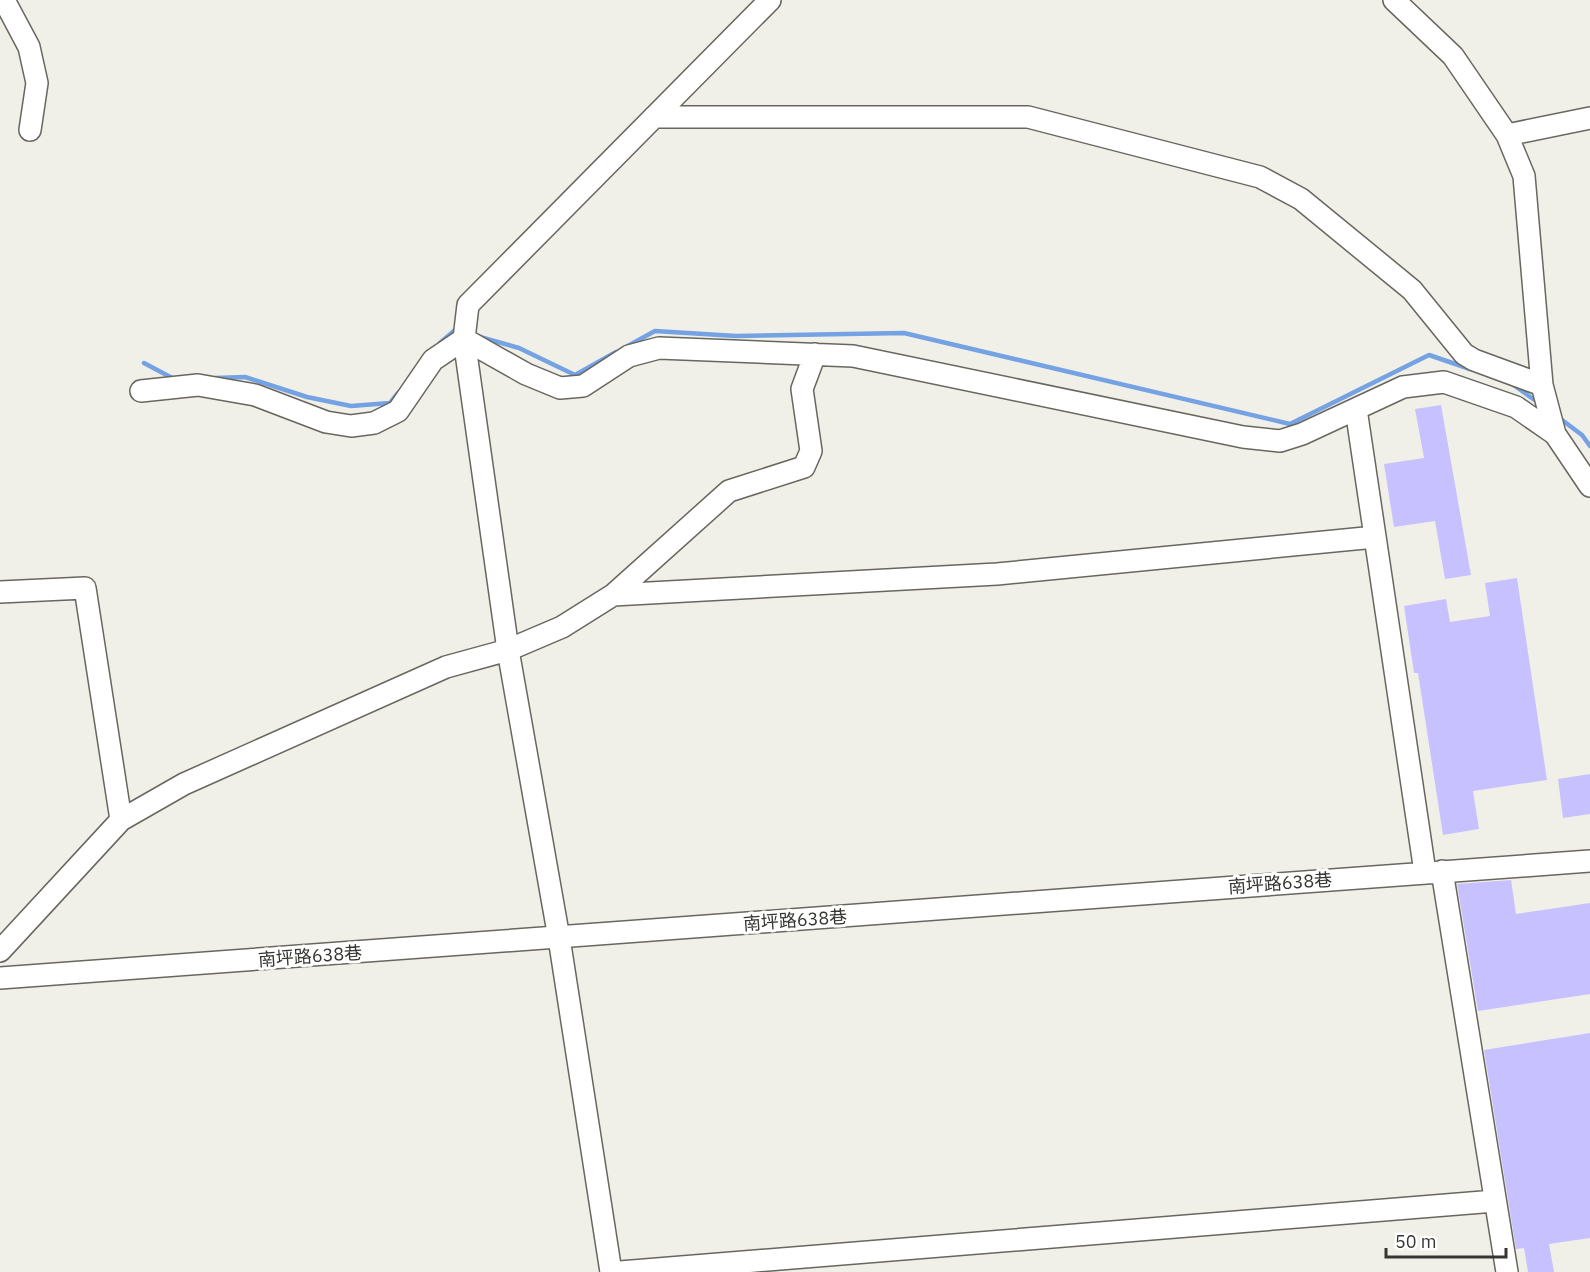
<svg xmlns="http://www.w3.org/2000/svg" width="1590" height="1272" viewBox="0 0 1590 1272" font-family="'IBM Plex Sans','Noto Sans TC',sans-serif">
	<rect width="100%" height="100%" fill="#f1f0e8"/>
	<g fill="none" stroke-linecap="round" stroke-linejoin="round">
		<path stroke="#74a2e3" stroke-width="4.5" d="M 480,337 L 519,348 L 575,375 L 616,352
			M 440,343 L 455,330 L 460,331
			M 624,348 L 655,331 L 736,336 L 904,333 L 1290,424 L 1429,355 L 1470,369
			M 144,363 L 176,380
			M 215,378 L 245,377 L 307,397 L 351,406 L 390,403 L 398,393
			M 1512,384 L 1539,403
			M 1558,417 L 1582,435 L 1590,446"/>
	</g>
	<path fill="#c7c1ff" d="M 1441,405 L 1471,575 L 1445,579 L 1435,521 L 1394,527 L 1384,464 L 1424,458 L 1415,409 Z
		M 1517,578 L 1547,780 L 1473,791 L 1479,829 L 1443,835 L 1418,673 L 1414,673 L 1404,606 L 1446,599 L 1450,622 L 1490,616 L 1485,583 Z
		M 1590,774 L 1590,814 L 1563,818 L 1558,779 Z
		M 1511,880 L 1516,914 L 1590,903 L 1590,994 L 1478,1011 L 1457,884 Z
		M 1590,1033 L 1590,1238 L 1549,1244 L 1554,1272 L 1528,1272 L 1524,1248 L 1516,1249 L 1484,1050 Z"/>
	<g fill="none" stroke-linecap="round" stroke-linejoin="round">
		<defs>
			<path id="minor" d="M 4,0 L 29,47 L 37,83 L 30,130
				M 1394,0 L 1453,56 L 1507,135 L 1524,176 L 1542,385 L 1555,434
				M 654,117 L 1028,117 L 1260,177 L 1301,199 L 1412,290 L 1464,354 L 1474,360 L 1542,385
				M 1507,135 L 1590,118
				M 141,391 L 198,385 L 255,395 L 326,422 L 351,426 L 374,423 L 398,411 L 433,360 L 464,339 L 526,374 L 560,388 L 583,386 L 629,356 L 659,348 L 853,356 L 1243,437 L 1280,441 L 1302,434 L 1403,387 L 1444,382 L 1516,407 L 1555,434 L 1590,486
				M 1356,409 L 1425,872
				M 0,592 L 85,588 L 121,820
				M 613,595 L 997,574 L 1375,537
				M 1442,871 L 1507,1272
				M 0,951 L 121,820 L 184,784 L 446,667 L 508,650 L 562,627 L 613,595 L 729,491 L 804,467 L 811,451 L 802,389 L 815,354
				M 0,978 L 1590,861
				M 611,1272 L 559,938 L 508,650 L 464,339 L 468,305 L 770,0
				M 620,1272 L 1495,1201"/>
		</defs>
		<use href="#minor" stroke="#68665f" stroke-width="24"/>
		<use href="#minor" stroke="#fff" stroke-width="21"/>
	</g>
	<g text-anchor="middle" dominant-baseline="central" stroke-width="6" stroke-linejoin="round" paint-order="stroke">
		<g font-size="18" fill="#363532" stroke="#fff">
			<text transform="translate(1280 883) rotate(-4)">南坪路638巷</text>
			<text transform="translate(795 920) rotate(-4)">南坪路638巷</text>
			<text transform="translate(310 956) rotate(-4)">南坪路638巷</text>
		</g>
	</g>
	<path d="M1386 1248v9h120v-9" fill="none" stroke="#363532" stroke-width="3"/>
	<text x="1395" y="1248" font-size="18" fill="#363532" stroke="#ffffff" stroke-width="4.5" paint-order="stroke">50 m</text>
</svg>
